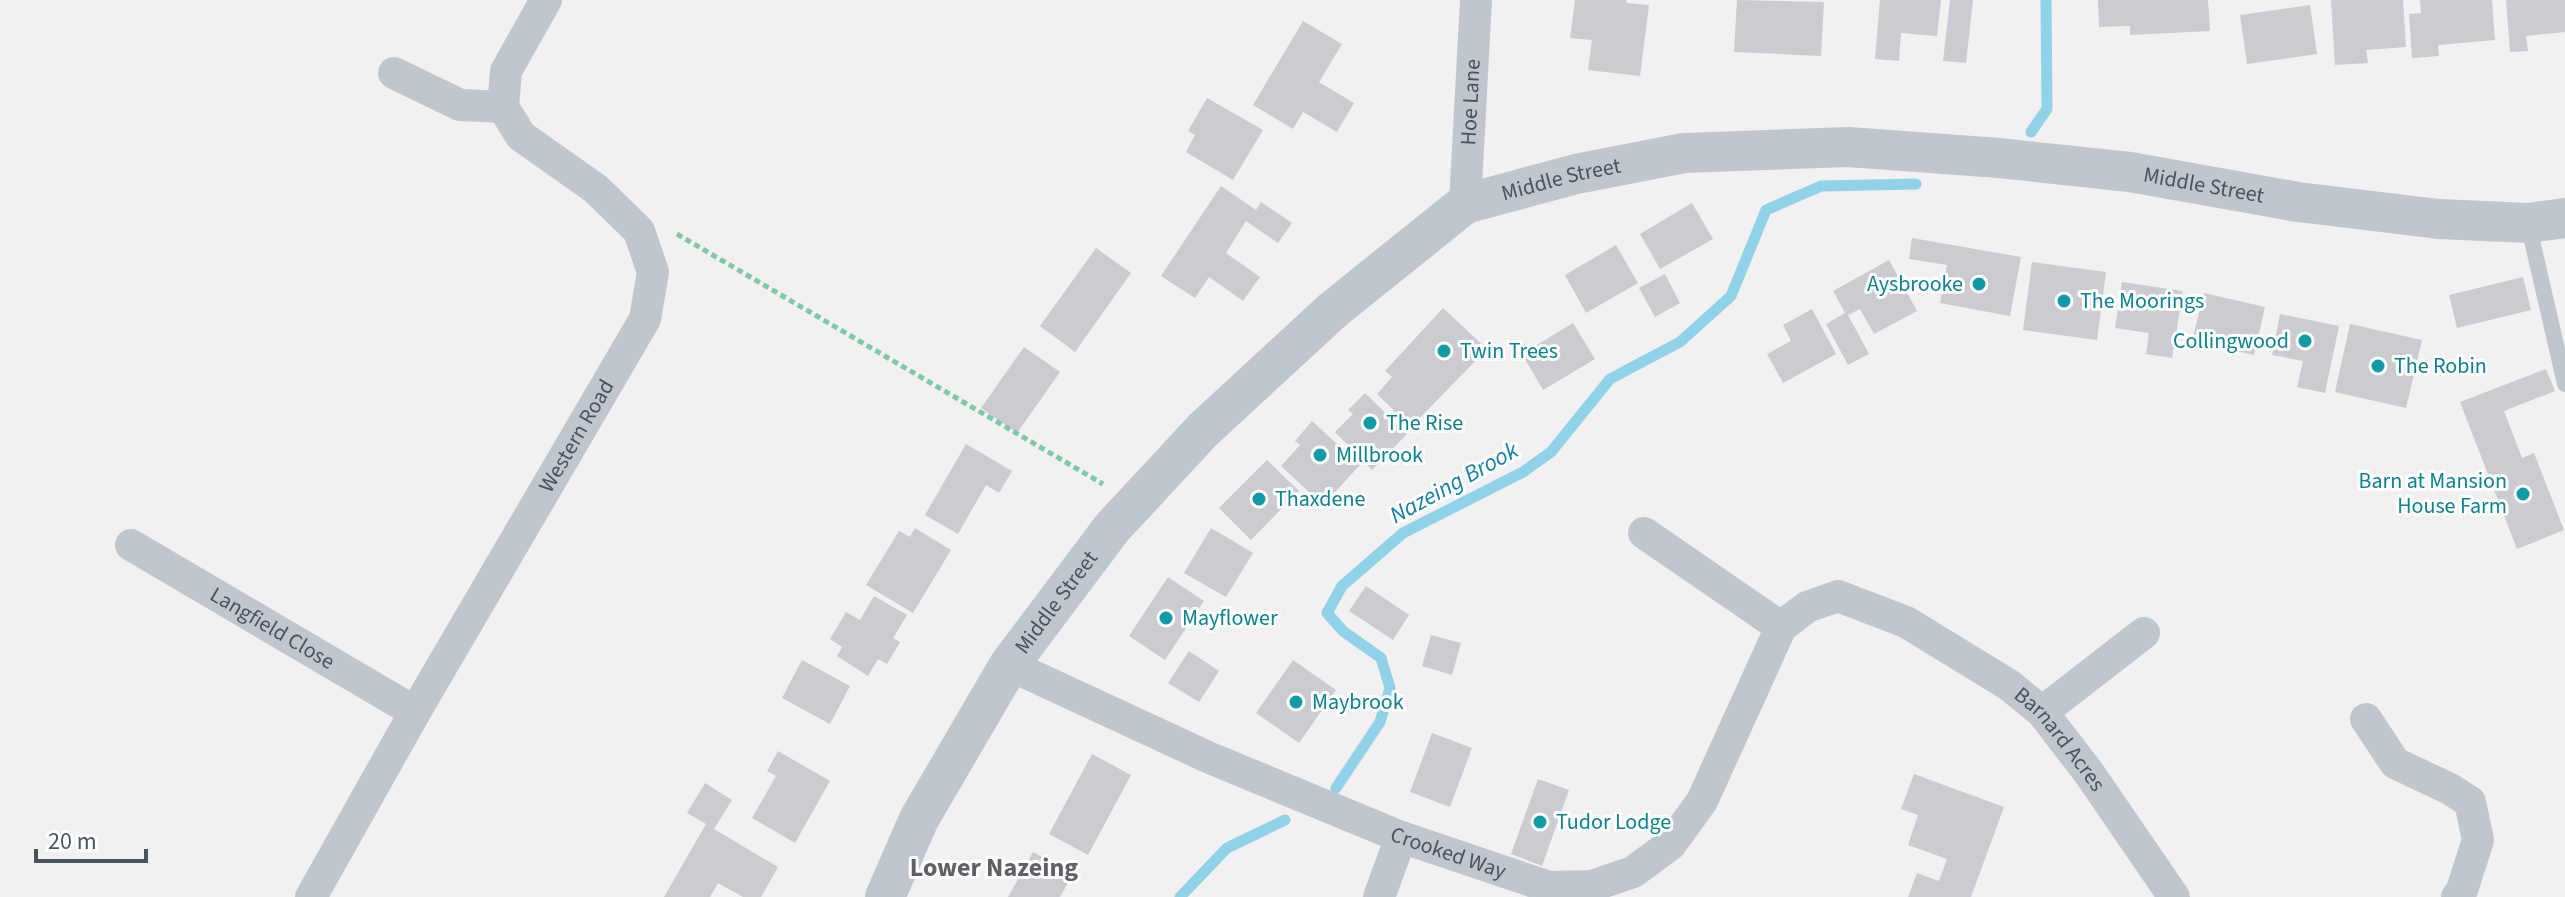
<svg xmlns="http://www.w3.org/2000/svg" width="2565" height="897" viewBox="0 0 2565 897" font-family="'Source Sans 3',sans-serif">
<rect width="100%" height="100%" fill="#f2f0f0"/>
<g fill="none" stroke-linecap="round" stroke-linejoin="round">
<!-- stream -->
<path stroke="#90d2e8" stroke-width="11" d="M2031,132L2047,109L2046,0
M1336,788L1380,722L1390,688L1381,658L1343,631L1327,613L1342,586L1403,533L1523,472L1551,452L1610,379L1680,342L1731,296L1766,210L1821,186L1916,184
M1180,897L1227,848L1285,820"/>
</g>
<!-- building -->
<path fill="#caccd2" d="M1575,0H1626L1627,3L1649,5L1640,76L1588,70L1592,40L1570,38Z
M1737,0L1824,2L1821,56L1734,52Z
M1880,0H1941L1937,36L1901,33L1899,61L1875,59Z
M1950,0H1973L1966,63L1943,61Z
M2098,0H2208L2210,31L2130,35V26L2099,27Z
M2331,0H2403L2406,47L2366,50L2368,63L2335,65Z
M2420,0H2492L2495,40L2438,45L2439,56L2412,58L2409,14L2421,13Z
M2506,0H2565V32L2526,36L2528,51L2510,52Z
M2310,5L2317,54L2247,64L2240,15Z
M1303,21L1342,44L1319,82L1354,103L1337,132L1303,112L1293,129L1253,105Z
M1207,98L1263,130L1233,180L1186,152L1195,135L1188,131Z
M1221,186L1256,210L1261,202L1292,223L1278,243L1246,221L1226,253L1260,277L1243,301L1209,277L1195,298L1161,276Z
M1692,203L1713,239L1660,269L1640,234Z
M1912,238L2021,257L2010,316L1940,303L1947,265L1909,259Z
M1616,245L1638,283L1586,313L1565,275Z
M1096,248L1131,273L1075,352L1040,326Z
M1889,260L1917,311L1874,334L1860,309L1848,315L1869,354L1848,365L1826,324L1845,313L1833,291Z
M2032,262L2106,272L2097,340L2023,330Z
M1665,274L1680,303L1655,317L1639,288Z
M2523,277L2531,310L2457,328L2449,295Z
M2122,282L2183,291L2172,358L2146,354L2149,333L2115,328Z
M2204,293L2265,307L2254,355L2192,341Z
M1443,308L1487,349L1411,427L1377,394L1392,377L1385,371Z
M1812,309L1836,354L1783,383L1767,354L1791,341L1783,325Z
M2280,314L2339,326L2325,393L2297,387L2303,361L2272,355Z
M1573,323L1595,359L1543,390L1522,354Z
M2350,324L2422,340L2406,408L2335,392Z
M1024,347L1060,372L1017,433L981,408Z
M2546,369L2555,391L2504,411L2522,458L2534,453L2564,530L2517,549L2460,402Z
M1365,393L1407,434L1372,470L1335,432L1353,414L1348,410Z
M1312,421L1360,465L1323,505L1281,466L1300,445L1295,441Z
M966,444L1012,471L999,493L986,485L958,534L925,515Z
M1267,460L1299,491L1251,540L1219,508Z
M915,528L951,550L913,613L866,585L899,531L910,537Z
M1211,528L1253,553L1226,597L1184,573Z
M1168,577L1204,601L1165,660L1129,636Z
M1366,586L1409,615L1393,640L1349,611Z
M874,596L907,615L893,638L900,642L887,664L878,659L868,676L837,656L842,647L830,639L846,612L860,620Z
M1431,635L1461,643L1452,675L1422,666Z
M1189,651L1219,671L1199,702L1168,683Z
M802,660L850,686L830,724L782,698Z
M1293,660L1336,690L1299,743L1256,713Z
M1432,733L1472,748L1450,807L1410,792Z
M778,751L830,781L795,843L752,818L776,776L767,771Z
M1092,754L1131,775L1088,855L1049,834Z
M1914,774L2004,807L1971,897H1908L1917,873L1939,881L1947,859L1908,845L1918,815L1901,809Z
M1538,779L1569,790L1542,866L1511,854Z
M705,783L732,800L714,829L778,867L761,897H743L718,883L710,897H664L706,824L687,813Z
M1033,852L1073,874L1060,897H1008Z"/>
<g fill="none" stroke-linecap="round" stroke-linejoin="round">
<!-- path -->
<path stroke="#7acaa6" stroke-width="5" stroke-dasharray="6 4" stroke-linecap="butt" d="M677,234L1103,484"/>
<!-- service -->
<path stroke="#bfc7ce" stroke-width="16" d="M2528,223L2565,384"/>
<!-- minor -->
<g stroke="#bfc7ce" stroke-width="32">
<path d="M394,73L460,105L503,107"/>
<path id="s1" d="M1465,204L1476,0"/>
<path d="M1644,533L1781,627"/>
<path id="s2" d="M131,545L415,712"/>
<path id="s3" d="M1009,665L1210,758L1401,837L1549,887L1592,886L1633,872L1671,844L1702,801L1781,627L1807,607L1838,596L1906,622L2009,685L2042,712L2089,773L2174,897"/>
<path d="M2042,712L2144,633"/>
<path d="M2366,719L2395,763L2450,789L2470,802L2478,840L2461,893L2457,897"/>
<path id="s4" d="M311,897L415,712L645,319L653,272L639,231L596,189L521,136L503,107L506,71L546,0"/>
<path d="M1379,897L1401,837"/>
</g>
<!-- tertiary -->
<path stroke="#bfc7ce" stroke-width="40" id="s5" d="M885,897L919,819L1009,665L1112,528L1203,430L1333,310L1465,204L1576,174L1684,153L1848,147L1999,158L2130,172L2298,202L2439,219L2528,223L2565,218"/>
</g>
<!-- markers -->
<g fill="#0f9aa8" stroke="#fff" stroke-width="3">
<circle cx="1979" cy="284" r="8"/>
<circle cx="2064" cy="301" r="8"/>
<circle cx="2305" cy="341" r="8"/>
<circle cx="1444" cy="351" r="8"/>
<circle cx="2378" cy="366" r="8"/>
<circle cx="1370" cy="423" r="8"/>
<circle cx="1320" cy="455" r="8"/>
<circle cx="2523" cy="494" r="8"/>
<circle cx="1259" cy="499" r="8"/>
<circle cx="1166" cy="618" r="8"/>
<circle cx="1296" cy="702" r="8"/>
<circle cx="1540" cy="822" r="8"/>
</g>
<g text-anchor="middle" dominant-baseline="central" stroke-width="6" stroke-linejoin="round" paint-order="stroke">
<!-- street labels -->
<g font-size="22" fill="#49525d" stroke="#fff">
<text stroke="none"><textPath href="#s1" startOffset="102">Hoe Lane</textPath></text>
<text stroke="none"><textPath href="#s5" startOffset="1014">Middle Street</textPath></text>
<text stroke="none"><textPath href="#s5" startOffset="1662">Middle Street</textPath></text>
<text stroke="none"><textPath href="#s4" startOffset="532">Western Road</textPath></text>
<text stroke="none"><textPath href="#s5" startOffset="342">Middle Street</textPath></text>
<text stroke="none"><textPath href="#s2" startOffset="164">Langfield Close</textPath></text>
<text stroke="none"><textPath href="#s3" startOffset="1296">Barnard Acres</textPath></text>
<text stroke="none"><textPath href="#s3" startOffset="478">Crooked Way</textPath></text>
</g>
<!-- culture labels -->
<g font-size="22" fill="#0d838f" stroke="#fff" text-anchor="start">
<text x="1963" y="284" text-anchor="end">Aysbrooke</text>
<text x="2080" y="301">The Moorings</text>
<text x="2289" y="341" text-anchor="end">Collingwood</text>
<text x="1460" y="351">Twin Trees</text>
<text x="2394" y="366">The Robin</text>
<text x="1386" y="423">The Rise</text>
<text x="1336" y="455">Millbrook</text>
<text x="2507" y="481" text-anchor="end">Barn at Mansion<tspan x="2507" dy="25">House Farm</tspan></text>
<text x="1275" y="499">Thaxdene</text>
<text x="1182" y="618">Mayflower</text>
<text x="1312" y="702">Maybrook</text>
<text x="1556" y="822">Tudor Lodge</text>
</g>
<!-- water labels -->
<g font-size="24" font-style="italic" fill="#1380a5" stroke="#fff">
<text transform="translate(1454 483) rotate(-29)">Nazeing Brook</text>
</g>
<!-- quarter labels -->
<g font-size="26" font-weight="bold" fill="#5d6065" stroke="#fff">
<text x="994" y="867">Lower Nazeing</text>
</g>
</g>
<!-- scale -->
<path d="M36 849v12h110v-12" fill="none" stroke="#49525d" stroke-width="4"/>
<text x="48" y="849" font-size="24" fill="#49525d" stroke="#ffffff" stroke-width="6" paint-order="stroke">20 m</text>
</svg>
